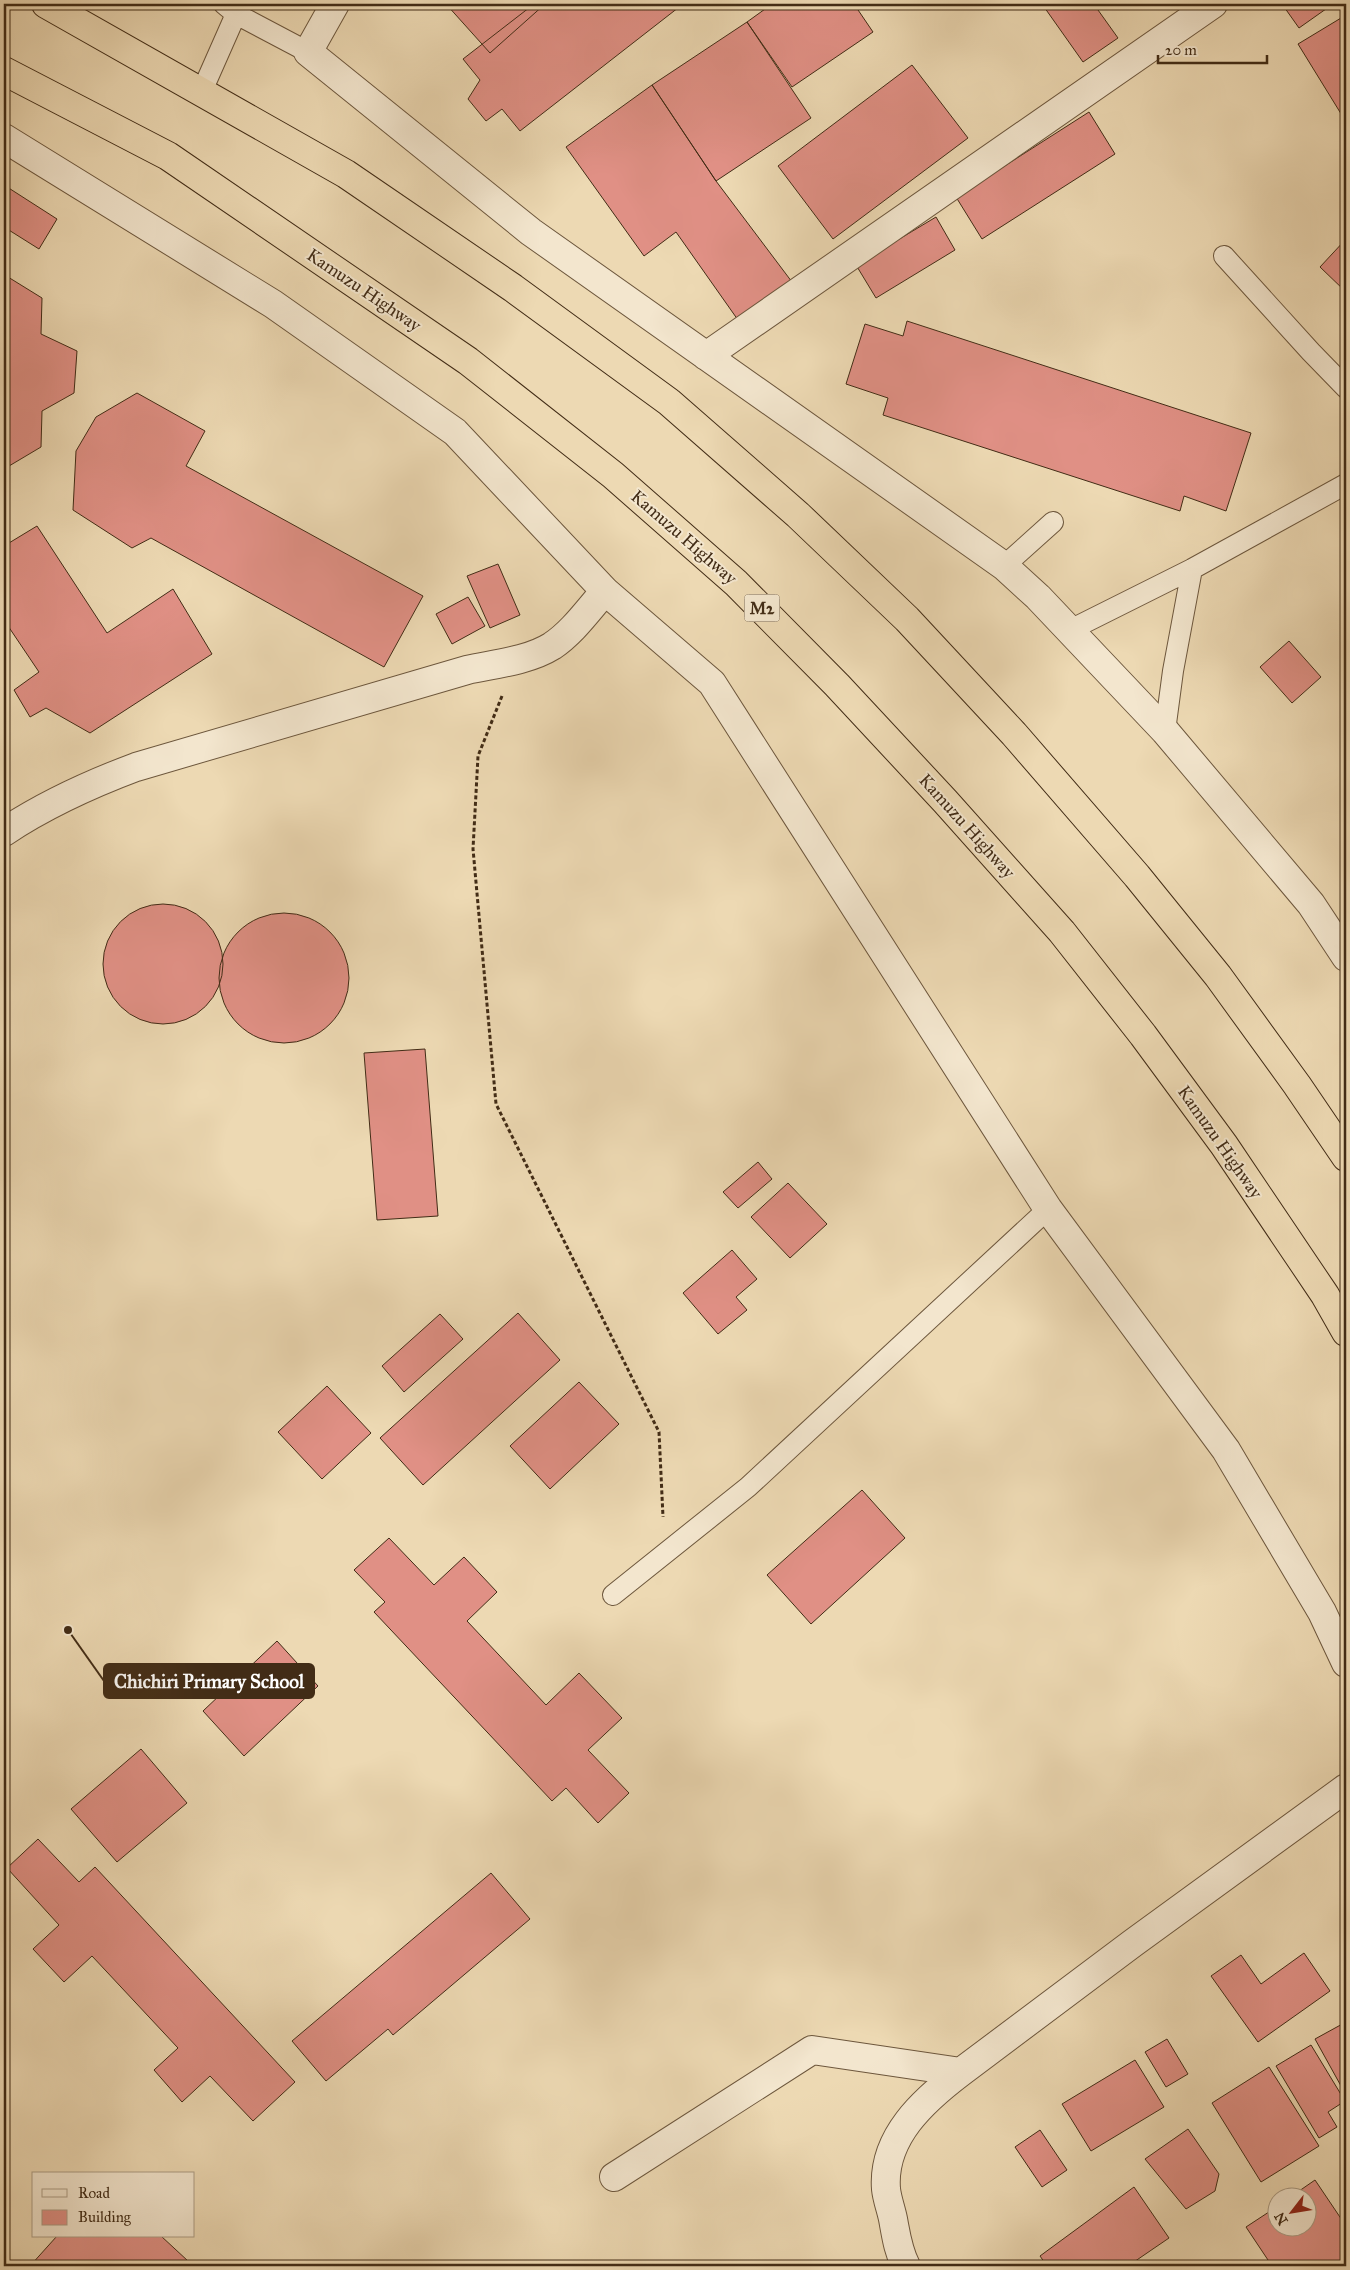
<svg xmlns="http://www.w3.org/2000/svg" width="1350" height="2270" viewBox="0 0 1350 2270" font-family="'IM FELL Great Primer',serif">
<rect width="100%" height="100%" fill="#edd9b3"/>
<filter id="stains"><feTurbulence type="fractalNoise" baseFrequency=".004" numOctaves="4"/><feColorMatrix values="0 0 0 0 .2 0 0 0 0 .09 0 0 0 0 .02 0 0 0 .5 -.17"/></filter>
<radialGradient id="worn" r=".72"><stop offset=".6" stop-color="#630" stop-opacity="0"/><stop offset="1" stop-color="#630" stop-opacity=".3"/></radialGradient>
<!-- building -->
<path fill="#e09085" stroke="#422c16" d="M446,4H545L490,53Z
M534,4H683L520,131L502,109L486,121L468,99L480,80L463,59Z
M772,4H854L873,32L792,87L747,22Z
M1042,4H1107L1098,10L1118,38L1083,62Z
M1282,4H1333L1299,28Z
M1346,15V115L1343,117L1298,44Z
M747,22L811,118L716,181L652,85Z
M912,65L968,138L833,239L778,166Z
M652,85L716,181L792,282L738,320L676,232L644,256L566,147Z
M1089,112L1115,154L982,239L956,197Z
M4,185L57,219L39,249L4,227Z
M936,217L955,250L876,298L856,265Z
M1346,239V292L1320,267Z
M8,277L42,298L41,334L77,351L74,393L42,411L41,447L4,469V279Z
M907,321L1251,433L1226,511L1184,496L1180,511L883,415L888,398L846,384L865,324L903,336Z
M137,393L205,431L186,466L423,596L384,667L151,538L132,548L73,510L76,451L96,417Z
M37,526L107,633L173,589L212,654L90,733L46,708L30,717L14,690L39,672L4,620V546Z
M498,564L520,615L490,628L467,576Z
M468,597L485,626L452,644L436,614Z
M1289,641L1321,677L1292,703L1260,667Z
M103 964a60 60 0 1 1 120 0a60 60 0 1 1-120 0Z
M219 978a65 65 0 1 1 130 0a65 65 0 1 1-130 0Z
M425,1049L438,1216L377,1220L364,1053Z
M758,1162L772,1179L738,1208L723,1192Z
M788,1183L827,1224L790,1258L751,1217Z
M732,1250L757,1279L736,1297L747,1310L718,1334L683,1293Z
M518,1313L560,1360L423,1485L380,1438Z
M440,1314L463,1339L404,1392L382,1366Z
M579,1382L619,1424L550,1489L510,1446Z
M327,1386L371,1433L322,1479L278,1432Z
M862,1490L905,1538L811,1624L767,1575Z
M389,1538L434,1585L464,1557L497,1592L467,1621L546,1705L579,1673L622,1718L588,1750L629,1793L598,1823L566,1788L552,1801L374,1612L385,1602L354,1570Z
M277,1641L318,1686L244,1756L203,1711Z
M141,1749L187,1803L117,1862L71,1809Z
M38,1839L79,1882L95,1867L295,2082L253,2121L210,2076L182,2102L154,2070L178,2048L92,1956L64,1982L33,1949L59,1925L7,1868Z
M491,1873L530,1919L393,2035L388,2029L326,2081L292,2041Z
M1304,1953L1330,1991L1258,2042L1211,1976L1241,1955L1261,1984Z
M1346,2022V2095L1315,2039Z
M1167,2039L1188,2074L1166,2087L1145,2052Z
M1311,2045L1345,2101L1328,2112L1337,2127L1319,2138L1276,2066Z
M1135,2060L1164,2107L1091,2151L1062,2104Z
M1269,2067L1319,2146L1261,2182L1212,2103Z
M1188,2129L1219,2174L1215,2191L1186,2209L1145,2159Z
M1040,2130L1067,2170L1042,2187L1015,2147Z
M1315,2180L1346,2226V2266H1272L1246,2227L1278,2206V2228H1308V2198H1289Z
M1134,2187L1169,2238L1128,2266H1047L1040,2256Z
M57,2236H161L188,2261L184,2266H30Z"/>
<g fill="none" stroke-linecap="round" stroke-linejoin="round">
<!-- service casing -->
<g stroke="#6d573d" stroke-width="22">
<path id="service" d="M224,4L236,14L308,52
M202,91L236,14
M1224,256L1311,352L1346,388
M1004,566L1053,522
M1068,631L1192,569L1346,484
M1165,731L1173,671L1192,569
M613,1595L748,1487L1048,1209"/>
</g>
<!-- minor casing -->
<g stroke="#6d573d" stroke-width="30">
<path id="minor" d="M335,4L308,52L531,232L1004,566L1038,597L1165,731L1311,904L1346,957
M4,138L273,304L455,432L605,591L712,683L1048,1209L1226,1450L1322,1612L1346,1663
M706,356L1213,4
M4,832C46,804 88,785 136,767L467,670C494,664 528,661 552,646C573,632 588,610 605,591
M614,2177L812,2050L961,2072
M906,2266C898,2251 896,2235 893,2219C891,2209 887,2199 886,2189C882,2137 924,2100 961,2072L1133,1943L1346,1788"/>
</g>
<!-- trunk casing -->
<g stroke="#422c16" stroke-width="30">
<path id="trunk" d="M46,4L346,174L513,288L669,402L798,515L907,619L1014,734L1137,876L1218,976L1297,1085L1346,1157
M4,71L168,156L468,361L613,475L736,583L837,685L945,801L1062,932L1143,1035L1224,1145L1325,1295L1346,1332"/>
</g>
<!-- path -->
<path stroke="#422c16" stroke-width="3" stroke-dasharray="4 2.5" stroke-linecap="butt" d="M502,696L478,756L473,849L496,1104L659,1432L663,1517"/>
<!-- service -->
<use href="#service" stroke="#f3e6ce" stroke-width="20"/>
<!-- minor -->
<use href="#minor" stroke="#f3e6ce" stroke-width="28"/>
<!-- trunk -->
<use href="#trunk" stroke="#edd9b3" stroke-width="28"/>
</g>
<g text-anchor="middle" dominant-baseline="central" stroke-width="4" stroke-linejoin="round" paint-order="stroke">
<!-- shield labels -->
<rect fill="#f3e6ce" stroke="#77644d" stroke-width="1" x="744.5" y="594.5" width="35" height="27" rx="4"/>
<g font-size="16" font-weight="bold" fill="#422c16">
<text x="762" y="608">M2</text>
</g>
<!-- street labels -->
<g font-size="18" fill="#422c16" stroke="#f3e6ce">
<text transform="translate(364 290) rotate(34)">Kamuzu Highway</text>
<text transform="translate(684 537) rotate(41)">Kamuzu Highway</text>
<text transform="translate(967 826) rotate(48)">Kamuzu Highway</text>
<text transform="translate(1220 1142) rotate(55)">Kamuzu Highway</text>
</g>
</g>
<!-- callouts -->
<path fill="none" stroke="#422c16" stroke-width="2" d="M68 1630L104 1681"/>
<circle fill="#422c16" stroke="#f3e6ce" stroke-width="2" cx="68" cy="1630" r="5"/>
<rect fill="#422c16" stroke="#422c16" stroke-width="2" x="104" y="1664" width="210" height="34" rx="5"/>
<g font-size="19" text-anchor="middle" font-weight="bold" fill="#fff">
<text x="209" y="1688">Chichiri Primary School</text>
</g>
<!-- margin -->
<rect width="1350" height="2270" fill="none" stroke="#edd9b3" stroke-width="20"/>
<rect x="5" y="5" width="1340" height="2260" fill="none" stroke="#422c16" stroke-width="2.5"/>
<rect x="10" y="10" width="1330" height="2250" fill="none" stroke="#422c16"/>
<!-- legend -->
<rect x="32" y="2172" width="162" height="65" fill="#f3e6ce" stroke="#ac9c84"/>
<rect x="42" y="2189" width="25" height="8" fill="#f3e6ce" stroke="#ac9c84"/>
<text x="78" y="2198" font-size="15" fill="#422c16">Road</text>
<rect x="42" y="2210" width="25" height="15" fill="#e09085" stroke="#ac9c84"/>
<text x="78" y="2222" font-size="15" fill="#422c16">Building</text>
<!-- north arrow -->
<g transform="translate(1292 2212) rotate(239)"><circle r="24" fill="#f3e6ce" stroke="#ac9c84"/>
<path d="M0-4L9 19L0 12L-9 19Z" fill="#8f2418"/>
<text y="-8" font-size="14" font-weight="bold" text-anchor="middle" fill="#422c16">N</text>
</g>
<!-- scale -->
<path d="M1158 55v8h109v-8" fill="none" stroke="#422c16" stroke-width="2.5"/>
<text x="1165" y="55" font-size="15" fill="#422c16" stroke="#f3e6ce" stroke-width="4" paint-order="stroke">20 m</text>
<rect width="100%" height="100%" filter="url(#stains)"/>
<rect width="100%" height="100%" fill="url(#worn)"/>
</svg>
